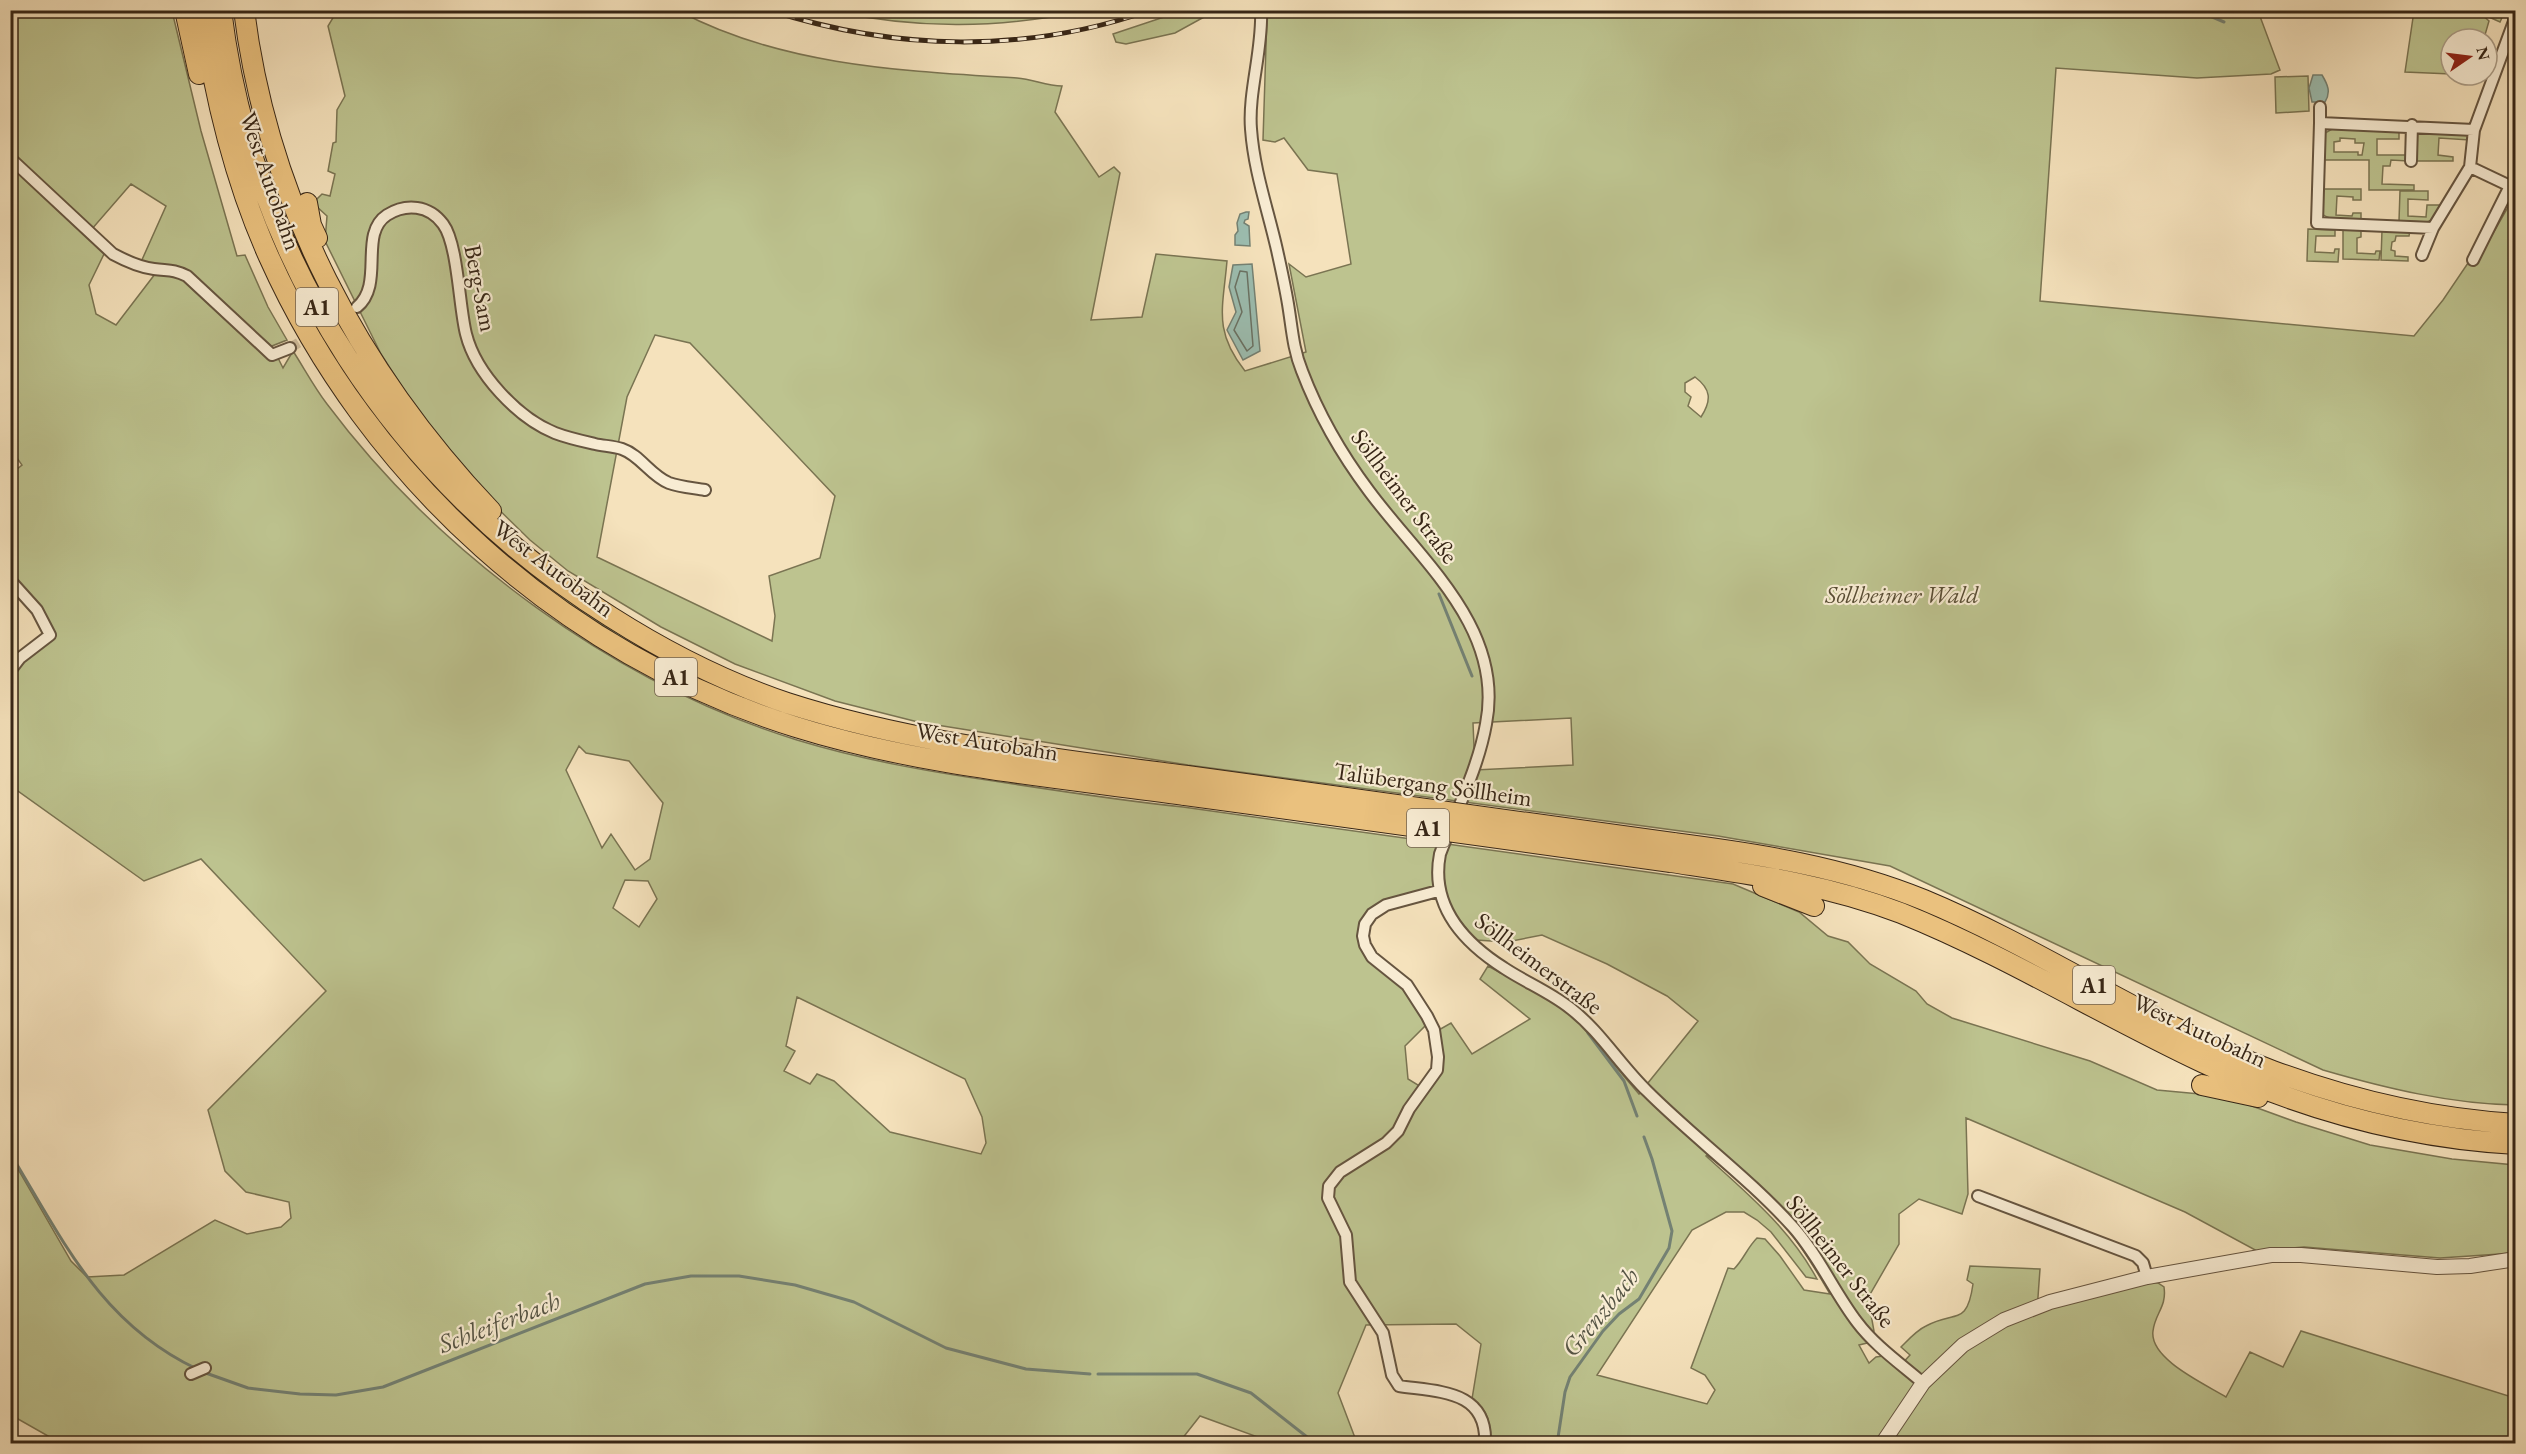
<svg xmlns="http://www.w3.org/2000/svg" width="2526" height="1454" viewBox="0 0 2526 1454" font-family="'EB Garamond',serif">
<rect width="100%" height="100%" fill="#f5e2bc"/>
<filter id="stains"><feTurbulence type="fractalNoise" baseFrequency=".00333" numOctaves="4"/><feColorMatrix values="0 0 0 0 .2 0 0 0 0 .09 0 0 0 0 .02 0 0 0 .5 -.17"/></filter>
<radialGradient id="worn" r=".72"><stop offset=".6" stop-color="#630" stop-opacity="0"/><stop offset="1" stop-color="#630" stop-opacity=".3"/></radialGradient>
<!-- green -->
<path fill="#bdc38f" stroke="#7a7452" stroke-width="1.5" fill-rule="evenodd" d="M10,11H172L201,131L237,256L245,255L268,307L287,340L272,346L283,368L293,351C304,368 314,387 327,404C440,555 616,684 797,740C866,761 936,773 1007,783C1066,792 1124,801 1183,807L1733,884L1799,912L1828,936L1848,942L1870,964L1916,991L1927,1004L1952,1018L2090,1061L2157,1090L2200,1094L2241,1102L2296,1122L2370,1145L2452,1159L2515,1165V1253L2440,1258L2304,1247L2257,1251L2185,1212L1966,1118L1968,1194L1962,1214L1919,1199L1899,1214V1244L1868,1298L1874,1331L1867,1343L1859,1345L1869,1363L1876,1357L1883,1356L1898,1368L1910,1355L1901,1347C1908,1340 1917,1330 1926,1326C1955,1310 1967,1327 1973,1284L1967,1280L1970,1266L2040,1269L2037,1311L2150,1282L2158,1283L2164,1287C2167,1307 2155,1313 2153,1331C2149,1359 2205,1384 2226,1397L2250,1352L2283,1367L2301,1331L2515,1398V1443H1487C1492,1424 1489,1411 1472,1399L1481,1344L1456,1324L1366,1325L1338,1393L1357,1443H1274L1200,1416L1178,1444H62L11,1415V1157L71,1261L87,1277L124,1275L215,1220L247,1234L281,1227L291,1218L289,1202L246,1192L225,1171L208,1110L326,991L201,859L144,881L11,786V676L28,655L54,634L11,576V474L22,465L10,448ZM131,184L166,206L141,262L155,274L116,325L96,314L89,285L105,252L91,230ZM579,746L586,753L629,761L663,803L650,859L635,870L611,834L602,848L566,770ZM625,880L648,881L657,899L639,927L613,908ZM1443,888C1449,909 1462,924 1476,940L1507,942L1542,935L1607,964L1667,996L1698,1021L1639,1094L1575,1018L1558,1004L1488,966L1480,979L1530,1019L1472,1054L1451,1023L1437,1031L1434,1082L1421,1087L1408,1079L1405,1046L1426,1025L1404,986L1359,937L1386,901ZM797,997L965,1079L982,1117L986,1143L981,1154L890,1132L834,1081L817,1074L810,1084L784,1071L795,1051L786,1046ZM1707,1155C1735,1178 1766,1202 1789,1231C1805,1251 1817,1272 1830,1294L1804,1290L1780,1256L1765,1239L1757,1238C1747,1248 1744,1259 1734,1269L1728,1268L1691,1368L1705,1375L1715,1390L1707,1404L1597,1375L1692,1230L1726,1212H1744L1757,1220L1771,1232L1806,1277L1817,1279C1790,1229 1747,1193 1706,1156Z
M213,11L286,264L330,349L370,406L412,459L474,523L536,576L664,658L993,758L991,761L851,735L730,696L660,662L530,579L471,527L408,463L329,355L281,270L252,194L228,111L213,36Z
M337,11H679C782,66 904,71 1017,78C1033,79 1046,86 1062,86L1055,112L1099,177L1114,167L1120,173L1091,320L1142,317L1156,254L1227,261C1223,308 1213,331 1245,371L1306,352L1289,264L1306,277L1351,264L1337,174L1308,170L1284,138L1275,142L1263,140L1267,14L1272,11H2258L2280,70L2271,74L2197,78L2056,68L2040,301L2414,336L2443,300L2468,263H2476L2515,195V1105C2451,1104 2385,1088 2323,1070L1890,866L1718,836L1188,765L918,722L835,701L735,664L661,627L568,571L530,540L484,495L417,410L381,354L325,241L327,216L315,205L317,199L322,194L330,196L335,174L328,171L333,143L336,142L337,110L345,96L328,26ZM655,335L690,343L835,496L820,558L769,576L775,616L772,641L597,557L627,397ZM1695,377C1711,389 1712,400 1701,417L1688,406L1691,397L1685,392V383ZM1571,718L1573,765L1475,770L1473,723Z
M833,11H1086C998,28 920,30 833,11Z
M1182,11H1215L1175,33L1126,44L1116,42L1113,34Z
M2414,11H2505L2500,22L2480,13L2489,21L2485,35L2464,31L2461,39H2451V74L2405,72Z
M2308,76L2309,111L2276,113L2275,77Z
M2334,128L2399,130V139H2377V155H2408V161L2391,160L2390,166H2383L2382,184L2414,185V190H2369V160H2322L2325,133ZM2340,138L2355,139V143H2364L2362,155H2358V152H2334V142L2340,141Z
M2418,132L2465,133L2469,140L2439,138L2438,155L2453,157V161H2415V136Z
M2321,189H2361V200H2353V197L2337,196L2336,215L2352,216L2353,213H2361V220C2348,220 2333,222 2322,214Z
M2400,191H2428V200L2408,199V216L2426,217L2427,205H2440L2435,219L2427,222L2399,221Z
M2308,229L2335,230V236H2316L2315,252L2334,253L2335,249H2339L2338,262L2307,261Z
M2343,230H2361V237L2357,238V253L2375,254L2376,251H2380L2379,260L2343,259Z
M2382,230H2410L2409,236H2396L2395,241L2392,242L2391,250L2395,251V256L2408,257V261L2381,260Z"/>
<!-- water -->
<path fill="#9cbeb1" stroke="#748173" stroke-width="1.5" d="M2313,75H2322C2328,85 2331,92 2325,102H2312L2309,88Z
M1246,212H1249L1248,219L1245,220L1244,223L1249,226L1250,246L1235,245V235L1238,231L1237,223L1240,214Z
M1252,264L1260,351L1243,360L1227,330L1236,312L1229,287L1233,265Z"/>
<g fill="none" stroke-linecap="round" stroke-linejoin="round">
<!-- shore -->
<path stroke="#6a7264" stroke-width="1.5" d="M1240,271L1247,272L1253,346L1247,351L1234,330L1242,312L1235,287Z"/>
<!-- stream -->
<path stroke="#748173" stroke-width="3" d="M2196,10L2224,22
M1439,594L1472,676
M1588,1033L1624,1081L1637,1116
M10,1153C63,1240 100,1323 197,1369
M203,1372L248,1388L300,1394L336,1395L383,1387L645,1284L691,1276H739L795,1285L854,1302L946,1348L1026,1369L1090,1374
M1098,1374H1197L1251,1393L1316,1444
M1557,1444L1565,1392L1570,1377L1603,1331L1619,1314L1639,1299L1669,1248L1672,1231L1652,1159L1644,1137"/>
<!-- minor-tunnel -->
<path stroke="#cfbc9b" stroke-width="10" stroke-dasharray="10 5" stroke-linecap="butt" d="M290,348L331,323"/>
<!-- minor casing -->
<g stroke="#665540" stroke-width="14">
<path id="minor" d="M1261,10C1263,49 1248,92 1251,129C1254,171 1268,210 1277,250C1281,268 1285,286 1288,304C1292,328 1293,349 1302,371C1318,413 1342,455 1369,491C1420,560 1505,628 1486,724C1478,769 1456,811 1440,854C1430,905 1463,942 1504,968C1525,982 1550,992 1570,1008C1600,1031 1620,1065 1647,1091C1694,1138 1749,1178 1793,1227C1819,1256 1834,1292 1857,1322C1875,1346 1901,1364 1923,1383
M2320,107V123
M2474,130L2320,123L2317,223L2433,228L2470,167L2474,130L2516,16
M10,158L113,254C126,261 139,267 154,269C168,271 173,269 187,276L272,355L290,348
M2411,161L2412,125
M2470,167L2510,186L2473,260
M2422,255L2433,228
M357,307C385,284 358,234 387,215C406,203 429,205 443,224C458,244 459,307 466,334C476,374 518,418 555,433C568,438 582,441 595,444C603,446 613,446 622,449C640,455 651,476 669,483C680,487 694,488 705,490
M10,580L37,610L50,635L20,658L10,671
M1438,891L1386,905L1372,914L1365,924L1363,936L1365,945L1372,957L1407,985L1427,1016L1434,1030L1438,1057L1437,1070L1409,1109L1398,1131L1386,1143L1340,1172L1329,1186L1328,1198L1346,1235L1350,1282L1383,1333L1392,1375L1399,1386C1439,1392 1488,1390 1485,1444
M1978,1196L2136,1256L2143,1263L2147,1277
M191,1374L205,1368"/>
</g>
<!-- tertiary casing -->
<g stroke="#665540" stroke-width="16">
<path id="tertiary" d="M1882,1444L1923,1383L1963,1345L2004,1320L2050,1302L2147,1277L2271,1255H2301L2437,1267L2470,1266L2516,1259"/>
</g>
<!-- motorway casing -->
<g stroke="#372616" stroke-width="22">
<path id="motorway" d="M185,10L199,74
M202,10C214,95 234,179 269,257C368,478 564,655 796,727C921,766 1055,777 1185,795
M221,10C252,262 397,483 611,617C666,652 725,682 787,703C917,745 1053,758 1187,776
M244,10C268,202 359,372 491,511
M307,203L311,225L317,238
M1673,843C1759,854 1843,867 1924,900C2044,950 2152,1026 2273,1071C2351,1100 2433,1119 2516,1124
M1671,862C1749,874 1826,884 1901,913C2005,955 2100,1014 2202,1062C2301,1109 2406,1138 2516,1144
M1763,886L1814,906
M2202,1085L2258,1097"/>
</g>
<!-- minor -->
<use href="#minor" stroke="#f8ecd3" stroke-width="10"/>
<!-- tertiary -->
<use href="#tertiary" stroke="#f8ecd3" stroke-width="14"/>
<!-- motorway -->
<use href="#motorway" stroke="#eac17e" stroke-width="20"/>
<!-- rail casing -->
<g stroke="#372616" stroke-width="5">
<path id="rail" d="M769,10C895,51 1026,54 1151,10"/>
</g>
<!-- rail -->
<use href="#rail" stroke="#f8ecd3" stroke-width="3" stroke-dasharray="9" stroke-linecap="butt"/>
<!-- motorway-bridge casing -->
<g stroke="#372616" stroke-width="22" stroke-linecap="butt">
<path id="motorway-bridge" d="M1187,776L1673,843
M1185,795L1671,862"/>
</g>
<!-- motorway-bridge -->
<use href="#motorway-bridge" stroke="#eac17e" stroke-width="20"/>
</g>
<g text-anchor="middle" dominant-baseline="central" stroke-width="4.5" stroke-linejoin="round" paint-order="stroke">
<!-- shield labels -->
<g fill="#f8ecd3" stroke="#71614f" stroke-width="1.5">
<rect x="296" y="288" width="42" height="38" rx="4.5"/>
<rect x="655" y="658" width="42" height="38" rx="4.5"/>
<rect x="1407" y="809" width="42" height="38" rx="4.5"/>
<rect x="2073" y="966" width="42" height="38" rx="4.5"/>
</g>
<g font-size="22" font-weight="bold" fill="#372616">
<text x="317" y="307">A1</text>
<text x="676" y="677">A1</text>
<text x="1428" y="828">A1</text>
<text x="2094" y="985">A1</text>
</g>
<!-- street labels -->
<g font-size="24" fill="#372616" stroke="#f8ecd3">
<text transform="translate(271 181) rotate(71)">West Autobahn</text>
<text transform="translate(481 288) rotate(79)">Berg-Sam</text>
<text transform="translate(1405 496) rotate(53)">Söllheimer Straße</text>
<text transform="translate(554 568) rotate(37)">West Autobahn</text>
<text transform="translate(987 741) rotate(9)">West Autobahn</text>
<text transform="translate(1433 784) rotate(8)">Talübergang Söllheim</text>
<text transform="translate(1539 963) rotate(37)">Söllheimerstraße</text>
<text transform="translate(2200 1030) rotate(25)">West Autobahn</text>
<text transform="translate(1841 1261) rotate(52)">Söllheimer Straße</text>
</g>
<!-- park labels -->
<g font-size="24" font-style="italic" fill="#584d34" stroke="#f8ecd3">
<text x="1902" y="594">Söllheimer Wald</text>
</g>
<!-- water labels -->
<g font-size="26" font-style="italic" fill="#555444" stroke="#f8ecd3">
<text transform="translate(1600 1312) rotate(-51)">Grenzbach</text>
<text transform="translate(499 1322) rotate(-21)">Schleiferbach</text>
</g>
</g>
<!-- margin -->
<rect width="2526" height="1454" fill="none" stroke="#f5e2bc" stroke-width="36"/>
<rect x="12" y="12" width="2502" height="1430" fill="none" stroke="#372616" stroke-width="3"/>
<rect x="18" y="18" width="2490" height="1418" fill="none" stroke="#372616" stroke-width="1.5"/>
<!-- north arrow -->
<g transform="translate(2469 57) rotate(76)"><circle r="28" fill="#f8ecd3" stroke="#ab9d87" stroke-width="1.5"/>
<path d="M0-4.5L10 22L0 15L-10 22Z" fill="#8f2418"/>
<text y="-9" font-size="16" font-weight="bold" text-anchor="middle" fill="#372616">N</text>
</g>
<rect width="100%" height="100%" filter="url(#stains)"/>
<rect width="100%" height="100%" fill="url(#worn)"/>
</svg>
